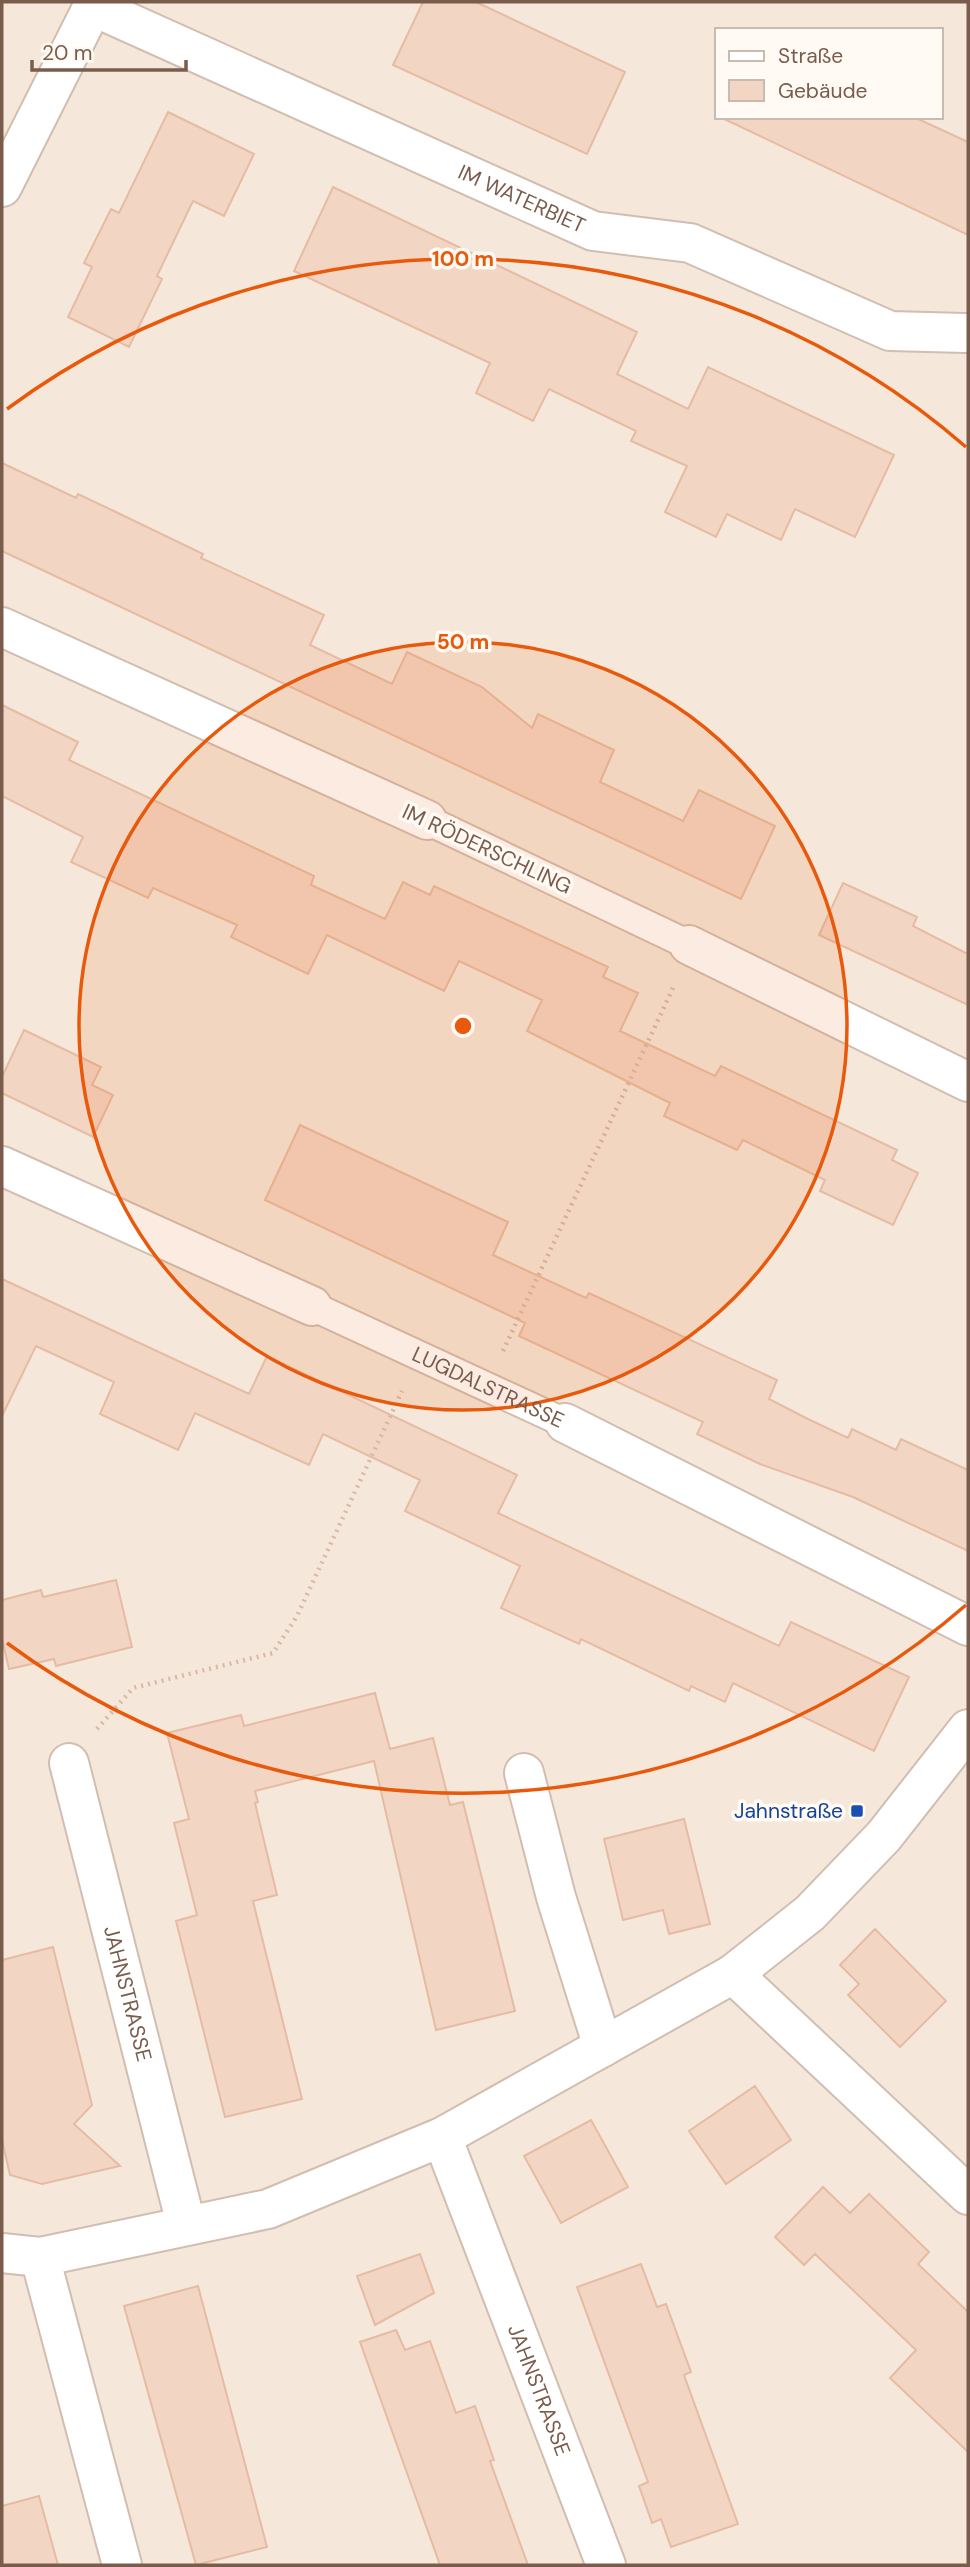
<svg xmlns="http://www.w3.org/2000/svg" width="970" height="2567" viewBox="0 0 970 2567" font-family="'DM Sans',sans-serif">
<rect width="100%" height="100%" fill="#fdf6ec"/>
<!-- residential -->
<path fill="#f5e8da" fill-rule="evenodd" d="M2,2H968V2565H2ZM716,30H940V117H716Z"/>
<!-- building -->
<path fill="#f3d5c3" stroke="#e6bba3" stroke-width="2" d="M423,2H476L625,72L587,154L393,65Z
M168,112L254,154L224,216L193,201L157,276L162,279L129,347L68,317L92,267L84,263L111,209L119,213Z
M720,117H914L968,142V235Z
M333,187L637,332L617,374L688,409L708,367L894,455L855,537L795,509L781,540L727,514L716,537L665,512L687,466L631,441L636,431L549,389L533,421L476,393L490,363L294,271Z
M2,463L76,498L78,494L118,513L203,554L201,558L324,615L310,645L392,684L407,652L482,687L532,728L538,714L614,750L600,782L683,821L699,790L775,826L741,899L2,551Z
M2,705L78,742L69,760L314,876L311,885L385,919L403,882L430,895L434,886L608,967L603,977L638,993L620,1031L715,1076L721,1066L897,1150L892,1160L918,1173L893,1225L820,1191L825,1180L743,1140L737,1150L664,1116L670,1103L527,1031L542,1000L459,961L444,991L327,935L308,974L231,937L237,925L153,888L148,898L71,862L83,837L2,796Z
M843,883L917,917L913,926L968,954V1005L819,935Z
M24,1030L101,1067L92,1085L113,1095L93,1137L2,1093V1077Z
M300,1125L508,1222L493,1255L586,1298L589,1293L777,1380L769,1399L808,1419L848,1438L852,1429L896,1450L901,1439L968,1470V1551L853,1497L760,1464L697,1434L703,1422L519,1336L525,1323L265,1200Z
M2,1279L249,1394L267,1356L517,1475L498,1513L779,1646L791,1622L909,1677L874,1751L733,1683L725,1702L691,1686L689,1691L581,1639L579,1644L501,1608L520,1566L405,1511L420,1480L323,1434L309,1465L195,1413L178,1450L100,1414L114,1382L36,1346L2,1416Z
M116,1580L132,1647L56,1666L54,1659L9,1669L2,1639V1600L41,1590L43,1597Z
M375,1693L390,1749L433,1738L450,1805L463,1802L515,2011L436,2030L374,1761L255,1791L258,1802L255,1803L277,1895L253,1901L302,2099L225,2117L176,1921L197,1915L174,1823L189,1819L167,1733L241,1715L244,1726Z
M684,1819L710,1924L669,1934L663,1910L623,1920L604,1839Z
M875,1929L946,2001L900,2047L848,1995L859,1984L840,1965Z
M53,1947L92,2105L74,2124L120,2166L42,2184L10,2175L2,2140V1960Z
M755,2086L791,2140L726,2184L689,2131Z
M591,2120L628,2187L561,2223L524,2156Z
M823,2187L850,2213L869,2194L929,2252L918,2264L968,2312V2452L890,2378L916,2350L815,2254L804,2265L775,2237Z
M420,2254L434,2293L375,2325L357,2276Z
M641,2264L657,2307L666,2304L691,2372L684,2375L738,2524L671,2547L661,2519L652,2523L639,2486L648,2482L577,2287Z
M198,2286L267,2547L196,2565L124,2306Z
M396,2330L405,2350L430,2341L456,2413L475,2406L494,2460L490,2461L528,2565H440L360,2342Z
M39,2496L58,2565H2V2506Z"/>
<g fill="none" stroke-linecap="round" stroke-linejoin="round">
<!-- lane casing -->
<g stroke="#d1beb0" stroke-width="32">
<g id="lane">
<path d="M427,820L689,945"/>
<path id="s1" d="M312,1306L565,1423"/>
</g>
</g>
<!-- street casing -->
<g stroke="#d1beb0" stroke-width="42">
<g id="street">
<path id="s2" d="M92,6L593,231L690,243L890,331L965,333"/>
<path d="M2,187L95,2"/>
<path d="M2,627L427,820"/>
<path d="M689,945L968,1082"/>
<path d="M2,1166L312,1306"/>
<path d="M565,1423L968,1626"/>
<path id="s3" d="M69,1763L186,2224"/>
<path d="M524,1773L556,1897L603,2047"/>
<path d="M733,1974L968,2195"/>
<path id="s4" d="M442,2137L606,2565"/>
<path d="M2,2253L40,2257L268,2209L442,2137L733,1974L810,1913L884,1836L968,1729"/>
<path d="M40,2257L122,2565"/>
</g>
</g>
<!-- path -->
<path stroke="#d9b8a5" stroke-width="4.5" stroke-dasharray="2 5" stroke-linecap="butt" d="M503,1351L673,988
M97,1729L133,1688L273,1653L297,1616L402,1391"/>
<!-- lane -->
<use href="#lane" stroke="#fff" stroke-width="28"/>
<!-- street -->
<use href="#street" stroke="#fff" stroke-width="38"/>
</g>
<!-- distance rings -->
<circle cx="463" cy="1026" r="384" fill="#e8590c" fill-opacity=".12"/>
<g fill="none" stroke="#e8590c" stroke-width="3.5">
<circle cx="463" cy="1026" r="384"/>
<path d="M966 1605A767 767 0 0 1 7 1643M7 409A767 767 0 0 1 966 447"/>
</g>
<!-- markers -->
<rect fill="#1a4fb4" stroke="#fffaf3" stroke-width="2.5" x="850" y="1804" width="14" height="14" rx="3.5"/>
<g text-anchor="middle" dominant-baseline="central" stroke-width="7" stroke-linejoin="round" paint-order="stroke">
<!-- street labels -->
<g font-size="21" fill="#7a5c4d" stroke="#fffaf3">
<text stroke="none"><textPath href="#s2" startOffset="471">IM WATERBIET</textPath></text>
<text transform="translate(487 849) rotate(25)">IM RÖDERSCHLING</text>
<text stroke="none"><textPath href="#s1" startOffset="194">LUGDALSTRASSE</textPath></text>
<text stroke="none"><textPath href="#s3" startOffset="238">JAHNSTRASSE</textPath></text>
<text stroke="none"><textPath href="#s4" startOffset="271">JAHNSTRASSE</textPath></text>
</g>
<!-- transit labels -->
<g font-size="21" fill="#164399" stroke="#fffaf3" text-anchor="end">
<text x="843" y="1811">Jahnstraße</text>
</g>
</g>
<circle cx="463" cy="1026" r="10" fill="#e8590c" stroke="#fffaf3" stroke-width="3.5"/>
<g font-size="21" text-anchor="middle" font-weight="bold" fill="#e8590c" stroke="#fffaf3" stroke-width="7" stroke-linejoin="round" paint-order="stroke">
<text x="463" y="266">100 m</text>
<text x="463" y="649">50 m</text>
</g>
<!-- border -->
<rect width="970" height="2567" fill="none" stroke="#7a5c4d" stroke-width="7"/>
<!-- legend -->
<rect x="715" y="28" width="228" height="91" fill="#fffaf3" stroke="#cabbb1" stroke-width="2"/>
<rect x="729" y="51" width="35" height="10" fill="#ffffff" stroke="#cabbb1" stroke-width="2"/>
<text x="778" y="63" font-size="21" fill="#7a5c4d">Straße</text>
<rect x="729" y="80" width="35" height="21" fill="#f3d5c3" stroke="#cabbb1" stroke-width="2"/>
<text x="778" y="98" font-size="21" fill="#7a5c4d">Gebäude</text>
<!-- scale -->
<path d="M32 60v10h154v-10" fill="none" stroke="#7a5c4d" stroke-width="3.5"/>
<text x="42" y="60" font-size="21" fill="#7a5c4d" stroke="#fffaf3" stroke-width="5" paint-order="stroke">20 m</text>
</svg>
